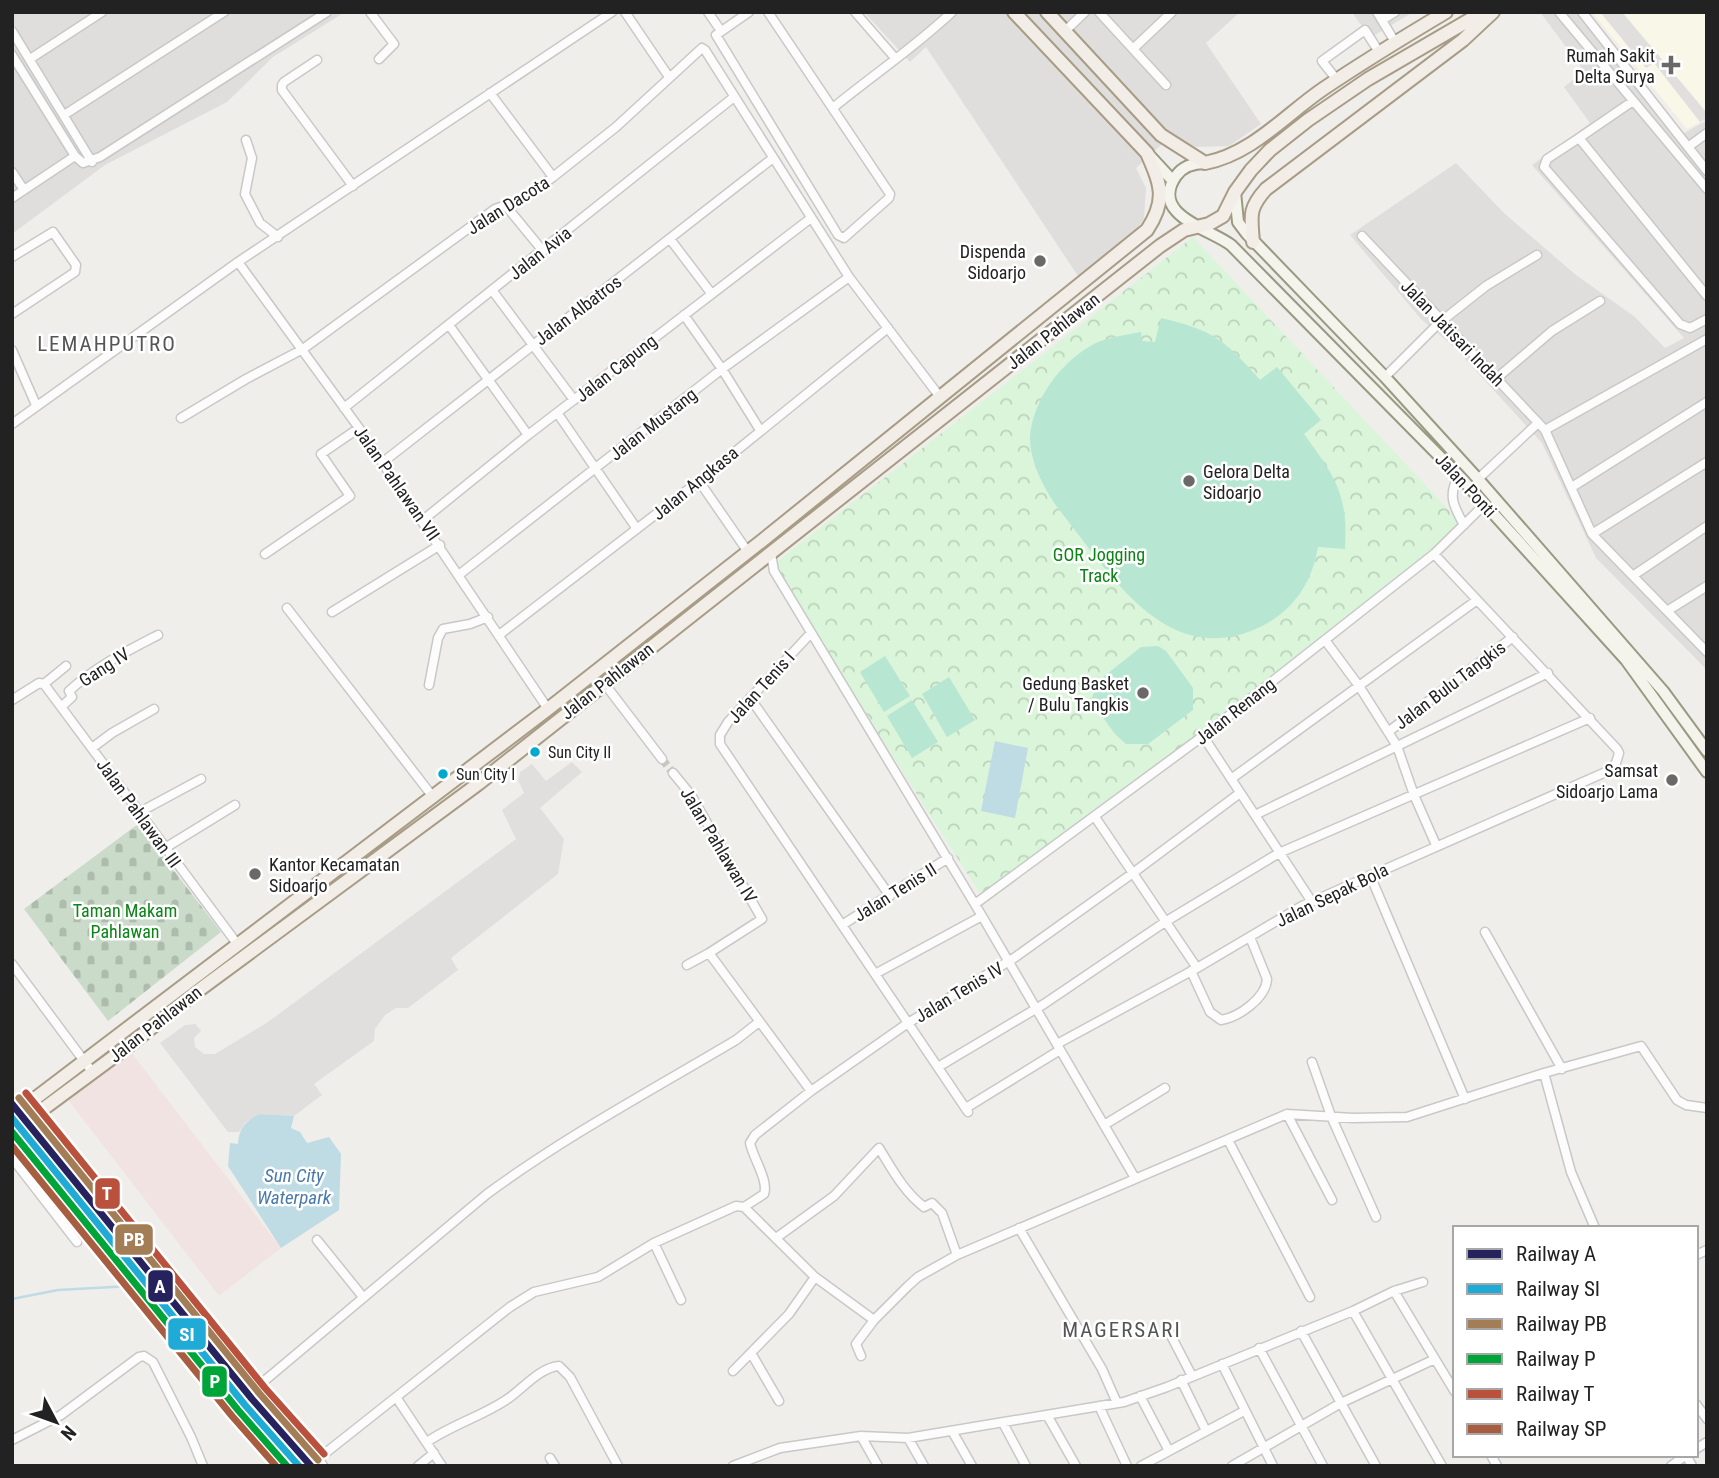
<svg xmlns="http://www.w3.org/2000/svg" width="1719" height="1478" viewBox="0 0 1719 1478" font-family="'Roboto Condensed',sans-serif">
<defs>
<pattern id="cemetery-stones" width="16" height="16" patternUnits="userSpaceOnUse" patternTransform="scale(1.75)"><rect width="16" height="16" fill="#cadbca"/><path d="M2 7V4a2 2 0 0 1 4 0v3zM10 15v-3a2 2 0 0 1 4 0v3z" fill="#adbcad"/></pattern>
<pattern id="park-crowns" width="20" height="18" patternUnits="userSpaceOnUse" patternTransform="scale(1.75)"><rect width="20" height="18" fill="#daf5da"/><path d="M2 6a3 3 0 1 1 6 0M12 15a3 3 0 1 1 6 0" fill="none" stroke="#bbd2bb"/></pattern>
</defs>
<rect width="100%" height="100%" fill="#f0eeeb"/>
<!-- residential -->
<path fill="#dfdedc" d="M12,12H345L273,57L227,102L105,165L12,234Z
M864,12H1240L1206,43L1261,124L1229,146L1195,147L1172,135L1136,168L1146,188L1144,218L1133,236L1078,276L926,47L910,62Z
M1352,12H1413L1370,38Z
M1540,12H1586L1681,135L1707,120V670L1596,558L1542,443L1454,347L1421,319L1350,235L1456,163L1505,214L1576,275L1635,317L1665,348L1684,338L1532,165L1590,123L1564,87L1584,71Z"/>
<!-- commercial -->
<path fill="#f1e3e1" d="M128,1048L281,1248L219,1296L65,1096Z"/>
<!-- education -->
<path fill="#f8f7e8" d="M1592,12H1707V118L1687,129Z"/>
<!-- cemetery -->
<path fill="url(#cemetery-stones)" d="M138,824L221,932L108,1021L24,909Z"/>
<!-- park -->
<path fill="url(#park-crowns)" d="M1193,237L1463,525L1434,554L1203,736L981,895L814,633L801,607L774,564Z"/>
<!-- pitch -->
<path fill="#b7e6d2" d="M1161,318C1213,330 1225,340 1260,380L1277,367L1321,420L1304,434C1336,478 1348,494 1345,549L1318,547C1312,582 1295,609 1262,626C1166,674 1108,570 1057,507C1044,488 1030,462 1030,438C1032,401 1061,361 1094,344C1108,337 1126,335 1141,332L1142,341L1155,342Z
M1158,646L1166,651L1193,688V710L1148,744H1126L1115,734L1094,705L1092,698L1097,682L1141,647Z
M885,656L910,696L884,712L860,672Z
M949,677L975,720L947,737L922,694Z
M912,700L938,742L912,758L887,716Z"/>
<!-- parking -->
<path fill="#e0dfde" d="M1600,12H1622L1707,113V118L1700,122L1654,63L1646,68Z
M572,762L582,772L540,808L564,839L558,874L451,958L458,970L408,1008H396L385,1015L375,1029L374,1041L314,1084L322,1095L294,1116L259,1114L245,1123L239,1132H228L160,1043L185,1025L196,1024L201,1031L194,1038L195,1047L204,1054H215L268,1022L516,839L502,810L524,793L518,780L520,772L532,764L546,781Z"/>
<!-- water -->
<path fill="#bfdbe3" d="M995,741L1028,748L1015,818L981,811Z
M259,1114L294,1116L291,1128L300,1132L307,1143L329,1137L341,1154L339,1210L281,1248L228,1166L230,1143L238,1144C239,1127 246,1122 259,1114Z"/>
<g fill="none" stroke-linecap="round" stroke-linejoin="round">
<!-- stream -->
<path stroke="#bfdbe3" stroke-width="2.5" d="M12,1299L58,1290L131,1286"/>
<!-- street-tunnel -->
<path stroke="#c7c5c3" stroke-width="8" stroke-dasharray="8 4" stroke-linecap="butt" d="M662,759L673,773"/>
<!-- street casing -->
<g stroke="#c9c8c7" stroke-width="11">
<path id="street" d="M370,12L394,44L379,59
M625,12L669,77
M708,12L721,31
M749,12L716,35L838,235L844,238L889,198L890,194L768,12
M855,12L895,58
M1099,12L1166,85
M1377,12L1395,42
M1559,12L1707,189
M1582,12L1707,171
M1382,20L1395,12
M12,31L92,162
M1065,31L1085,12
M1134,48L1172,12
M12,55L75,156L83,163L100,157L327,12
M30,59L102,12
M317,60L284,82L282,85V90L353,186
M1337,80L1322,61L1365,30L1379,52
M490,93L553,177
M1633,101L1579,138L1707,296
M834,107C873,75 915,47 952,12
M64,115L224,12
M1579,138L1547,159L1544,167L1680,324L1690,328L1707,319
M246,140L252,158L245,194L260,223L278,237
M1688,147L1707,133
M12,172L24,190
M12,198L75,156
M506,206L543,251
M1362,236L1545,430L1592,534L1707,652
M670,239L711,293
M12,257L53,232L76,265L75,272L12,314
M238,262L359,428L548,709
M492,290L574,400
M684,315L722,369L760,430
M1443,320L1486,286L1537,255
M449,325L528,435
M12,350L36,405
M1385,377L1436,326
M1497,378L1552,331L1600,301
M344,408L734,97
M558,414L637,529
M181,418L246,379L303,349L495,209L523,199L553,177L616,127L702,48L705,50L849,277L940,397
M12,424L238,262L612,12
M1545,430L1707,339
M383,462L773,158
M1459,476C1447,495 1454,507 1464,525
M1478,479L1538,423
M699,481L748,552
M1572,487L1707,402
M423,520L528,435L811,218
M1592,534L1707,462
M265,554L350,496L321,454L359,428
M771,554L774,571L982,916L1135,1178
M460,574L722,369L849,277
M1634,575L1707,526
M287,608L433,797
M1667,611L1707,586
M332,612L440,545
M811,633L728,722L720,735V744L968,1112
M499,635L699,481L888,328
M1325,640L1359,686L1397,746L1414,795L1436,845
M604,683L662,759
M44,684L66,666
M429,685L438,638L443,629L470,624L488,617
M750,698L890,896
M12,700L39,683L44,684L238,945
M61,707L72,697L69,691C95,667 127,651 158,635
M1388,732L1513,637
M1203,736L1312,902
M92,748L112,733L154,709
M673,773L691,795L762,919L709,953L687,965
M1231,779L1477,600
M138,813L201,779
M1255,815L1548,673
M1095,817L1197,968
M165,848L235,805
M1370,875L1465,1099
M975,904L1203,736L1434,554L1485,504
M842,925L948,858
M1485,932L1562,1069
M709,953L811,1091
M12,964L93,1073
M1191,971L1210,1012L1221,1020C1239,1017 1266,998 1267,979L1250,937
M875,974L982,916
M1057,1044L1197,968L1302,906L1608,771L1616,763L1619,753L1617,749L1434,554
M1312,1062L1331,1116L1376,1217
M938,1067L1044,1004L1165,922L1279,853L1590,718
M1544,1073L1571,1172L1595,1228
M966,1108L1060,1050
M1287,1114L1332,1200
M1104,1125L1165,1088
M1228,1140L1310,1297
M12,1158L77,1242
M744,1207L815,1277L874,1320
M1019,1228L1102,1369L1117,1403
M776,1238L834,1196L879,1148C892,1169 904,1192 924,1207L932,1203L942,1213L957,1255
M317,1240L363,1297
M654,1243L681,1300
M1696,1255L1707,1250
M1394,1291L1423,1282
M1353,1311L1442,1466
M1166,1326L1192,1376
M1301,1331L1376,1466
M1259,1348L1323,1466
M751,1353L779,1401
M861,1356L856,1344L874,1320L908,1286L918,1277L957,1255L1287,1114L1353,1118L1407,1117L1544,1073L1641,1046L1677,1100L1686,1105L1707,1108
M1222,1364L1273,1466
M733,1371L789,1314L815,1277
M1181,1380L1206,1431
M1140,1396L1169,1451
M396,1397L442,1466
M1696,1404L1707,1419
M1099,1406L1127,1466
M1047,1415L1076,1466
M1003,1423L1026,1466
M952,1431L972,1466
M861,1436L878,1466
M908,1438L924,1466
M12,1440L61,1415L139,1357L144,1356L153,1362L191,1437L203,1466
M427,1442C453,1424 483,1416 509,1398C523,1388 541,1367 559,1366L570,1377L618,1466
M1696,1449L1707,1442
M1491,1455L1497,1466
M550,1458L555,1466
M309,1466L510,1307L534,1292L598,1277L654,1243L736,1206L744,1207L764,1194C769,1181 753,1158 750,1143L755,1135L811,1091L908,1023L1014,958L1133,873L1240,793
M323,1466L318,1457L260,1393L259,1389L263,1382L487,1194C566,1136 652,1090 736,1040L759,1022
M418,1466L434,1453
M733,1466L780,1448L861,1436L908,1438L1124,1402L1167,1387L1353,1311L1394,1291L1435,1359
M1141,1466L1244,1411
M1232,1466L1341,1403L1435,1359L1455,1392
M1671,1466L1686,1455L1692,1466"/>
</g>
<!-- secondary casing -->
<g stroke="#999a82" stroke-width="14">
<path id="secondary" d="M1149,155L1173,181
M1205,163C1193,163 1183,166 1176,176C1149,215 1210,229 1231,245L1463,480L1626,660L1707,772
M1235,192L1238,222L1247,234L1385,377L1478,479L1663,691L1707,751"/>
</g>
<!-- primary casing -->
<g stroke="#a79c86" stroke-width="16">
<path id="primary" d="M1047,12L1161,135L1205,163C1252,154 1285,115 1323,89C1363,62 1404,37 1446,12
M1253,242C1251,216 1248,209 1266,189L1463,40L1493,12
M12,1116L548,709L763,540L1147,230C1167,200 1161,185 1147,153L1014,12
M12,1132L131,1044L195,993L478,784L1160,246L1184,230L1209,224L1223,216L1235,192L1251,170L1270,150L1308,120L1368,79L1483,12"/>
</g>
<!-- street -->
<use href="#street" stroke="#fdfcfc" stroke-width="8"/>
<!-- secondary -->
<use href="#secondary" stroke="#f4f4ed" stroke-width="10"/>
<!-- primary -->
<use href="#primary" stroke="#f3ede7" stroke-width="12"/>
<!-- rail-1 casing -->
<g stroke="#fff" stroke-width="12">
<path id="rail-1" d="M12,1104L252,1399L311,1466"/>
</g>
<!-- rail-2 casing -->
<g stroke="#fff" stroke-width="12">
<path id="rail-2" d="M12,1118L245,1405L299,1466"/>
</g>
<!-- rail-3 casing -->
<g stroke="#fff" stroke-width="12">
<path id="rail-3" d="M19,1098L259,1393L318,1460"/>
</g>
<!-- rail-4 casing -->
<g stroke="#fff" stroke-width="12">
<path id="rail-4" d="M12,1132L238,1410L287,1466"/>
</g>
<!-- rail-5 casing -->
<g stroke="#fff" stroke-width="12">
<path id="rail-5" d="M26,1093L265,1388L324,1454"/>
</g>
<!-- rail-6 casing -->
<g stroke="#fff" stroke-width="12">
<path id="rail-6" d="M12,1146L232,1416L276,1466"/>
</g>
<!-- rail-1 -->
<use href="#rail-1" stroke="#26225e" stroke-width="7"/>
<!-- rail-2 -->
<use href="#rail-2" stroke="#20abd6" stroke-width="7"/>
<!-- rail-3 -->
<use href="#rail-3" stroke="#a27d56" stroke-width="7"/>
<!-- rail-4 -->
<use href="#rail-4" stroke="#00a53a" stroke-width="7"/>
<!-- rail-5 -->
<use href="#rail-5" stroke="#ba513d" stroke-width="7"/>
<!-- rail-6 -->
<use href="#rail-6" stroke="#a95d40" stroke-width="7"/>
</g>
<!-- markers -->
<g fill="#6a6968" stroke="#fff" stroke-width="2.5">
<path d="M1667.5 54.5h7v7h7v7h-7v7h-7v-7h-7v-7h7z"/>
<circle cx="1040" cy="261" r="7"/>
<circle cx="1189" cy="481" r="7"/>
<circle cx="1143" cy="693" r="7"/>
<circle cx="1672" cy="780" r="7"/>
<circle cx="255" cy="874" r="7"/>
</g>
<g fill="#00a9ce" stroke="#fff" stroke-width="2.5">
<circle cx="535" cy="752" r="6"/>
<circle cx="443" cy="774" r="6"/>
</g>
<g text-anchor="middle" dominant-baseline="central" stroke-width="5" stroke-linejoin="round" paint-order="stroke">
<!-- bus labels -->
<g font-size="16" fill="#222" stroke="#fff" text-anchor="start">
<text x="548" y="752">Sun City II</text>
<text x="456" y="774">Sun City I</text>
</g>
<!-- poi labels -->
<g font-size="18" fill="#222" stroke="#fff" text-anchor="end">
<text x="1655" y="55">Rumah Sakit<tspan x="1655" dy="21">Delta Surya</tspan></text>
<text x="1026" y="251">Dispenda<tspan x="1026" dy="21">Sidoarjo</tspan></text>
<text x="1203" y="471" text-anchor="start">Gelora Delta<tspan x="1203" dy="21">Sidoarjo</tspan></text>
<text x="1129" y="683">Gedung Basket<tspan x="1129" dy="21">/ Bulu Tangkis</tspan></text>
<text x="1658" y="770">Samsat<tspan x="1658" dy="21">Sidoarjo Lama</tspan></text>
<text x="269" y="864" text-anchor="start">Kantor Kecamatan<tspan x="269" dy="21">Sidoarjo</tspan></text>
</g>
<!-- street labels -->
<g font-size="18" fill="#222" stroke="#fff">
<text transform="translate(508 205) rotate(-32)">Jalan Dacota</text>
<text transform="translate(540 253) rotate(-38)">Jalan Avia</text>
<text transform="translate(578 310) rotate(-37)">Jalan Albatros</text>
<text transform="translate(1053 331) rotate(-38)">Jalan Pahlawan</text>
<text transform="translate(1453 333) rotate(46)">Jalan Jatisari Indah</text>
<text transform="translate(616 368) rotate(-38)">Jalan Capung</text>
<text transform="translate(653 424) rotate(-38)">Jalan Mustang</text>
<text transform="translate(397 483) rotate(55)">Jalan Pahlawan VII</text>
<text transform="translate(695 483) rotate(-39)">Jalan Angkasa</text>
<text transform="translate(1466 485) rotate(47)">Jalan Ponti</text>
<text transform="translate(104 667) rotate(-33)">Gang IV</text>
<text transform="translate(607 681) rotate(-38)">Jalan Pahlawan</text>
<text transform="translate(1450 685) rotate(-37)">Jalan Bulu Tangkis</text>
<text transform="translate(761 687) rotate(-48)">Jalan Tenis I</text>
<text transform="translate(1235 711) rotate(-38)">Jalan Renang</text>
<text transform="translate(139 813) rotate(54)">Jalan Pahlawan III</text>
<text transform="translate(719 845) rotate(59)">Jalan Pahlawan IV</text>
<text transform="translate(895 892) rotate(-32)">Jalan Tenis II</text>
<text transform="translate(1332 895) rotate(-26)">Jalan Sepak Bola</text>
<text transform="translate(959 992) rotate(-31)">Jalan Tenis IV</text>
<text transform="translate(155 1024) rotate(-38)">Jalan Pahlawan</text>
</g>
<!-- park labels -->
<g font-size="18" fill="#0c8416" stroke="#fff">
<text x="1099" y="554">GOR Jogging<tspan x="1099" dy="21">Track</tspan></text>
<text x="125" y="910">Taman Makam<tspan x="125" dy="21">Pahlawan</tspan></text>
</g>
<!-- water labels -->
<g font-size="19" font-style="italic" fill="#4a7aab" stroke="#fff">
<text x="294" y="1175">Sun City<tspan x="294" dy="22">Waterpark</tspan></text>
</g>
<!-- quarter labels -->
<g font-size="21" letter-spacing="2" fill="#555" stroke="#fff">
<text x="107" y="344">LEMAHPUTRO</text>
<text x="1122" y="1330">MAGERSARI</text>
</g>
</g>
<g stroke="#fff" stroke-width="2.5">
<rect x="94" y="1177" width="27" height="33" rx="7" fill="#ba513d"/>
<rect x="114" y="1223" width="40" height="33" rx="7" fill="#a27d56"/>
<rect x="147" y="1269" width="27" height="34" rx="7" fill="#26225e"/>
<rect x="167" y="1317" width="40" height="34" rx="7" fill="#20abd6"/>
<rect x="201" y="1365" width="27" height="33" rx="7" fill="#00a53a"/>
</g>
<g font-size="19" text-anchor="middle" font-weight="bold" fill="#fff">
<text x="107" y="1200">T</text>
<text x="134" y="1246">PB</text>
<text x="160" y="1293">A</text>
<text x="187" y="1341">SI</text>
<text x="215" y="1388">P</text>
</g>
<!-- border -->
<rect width="1719" height="1478" fill="none" stroke="#222222" stroke-width="28"/>
<!-- legend -->
<rect x="1453" y="1226" width="245" height="231" fill="#ffffff" stroke="#a7a7a7" stroke-width="2"/>
<rect x="1467" y="1249" width="35" height="10" fill="#26225e" stroke="#a7a7a7" stroke-width="2"/>
<text x="1516" y="1261" font-size="21" fill="#222222">Railway A</text>
<rect x="1467" y="1284" width="35" height="10" fill="#20abd6" stroke="#a7a7a7" stroke-width="2"/>
<text x="1516" y="1296" font-size="21" fill="#222222">Railway SI</text>
<rect x="1467" y="1319" width="35" height="10" fill="#a27d56" stroke="#a7a7a7" stroke-width="2"/>
<text x="1516" y="1331" font-size="21" fill="#222222">Railway PB</text>
<rect x="1467" y="1354" width="35" height="10" fill="#00a53a" stroke="#a7a7a7" stroke-width="2"/>
<text x="1516" y="1366" font-size="21" fill="#222222">Railway P</text>
<rect x="1467" y="1389" width="35" height="10" fill="#ba513d" stroke="#a7a7a7" stroke-width="2"/>
<text x="1516" y="1401" font-size="21" fill="#222222">Railway T</text>
<rect x="1467" y="1424" width="35" height="10" fill="#a95d40" stroke="#a7a7a7" stroke-width="2"/>
<text x="1516" y="1436" font-size="21" fill="#222222">Railway SP</text>
<!-- north arrow -->
<g transform="translate(56 1422) rotate(131)" stroke="#ffffff" stroke-width="5" paint-order="stroke">
<path d="M0-5L12 26L0 18L-12 26Z" fill="#222222"/>
<text y="-10" font-size="19" font-weight="bold" text-anchor="middle" fill="#222222">N</text>
</g>
</svg>
